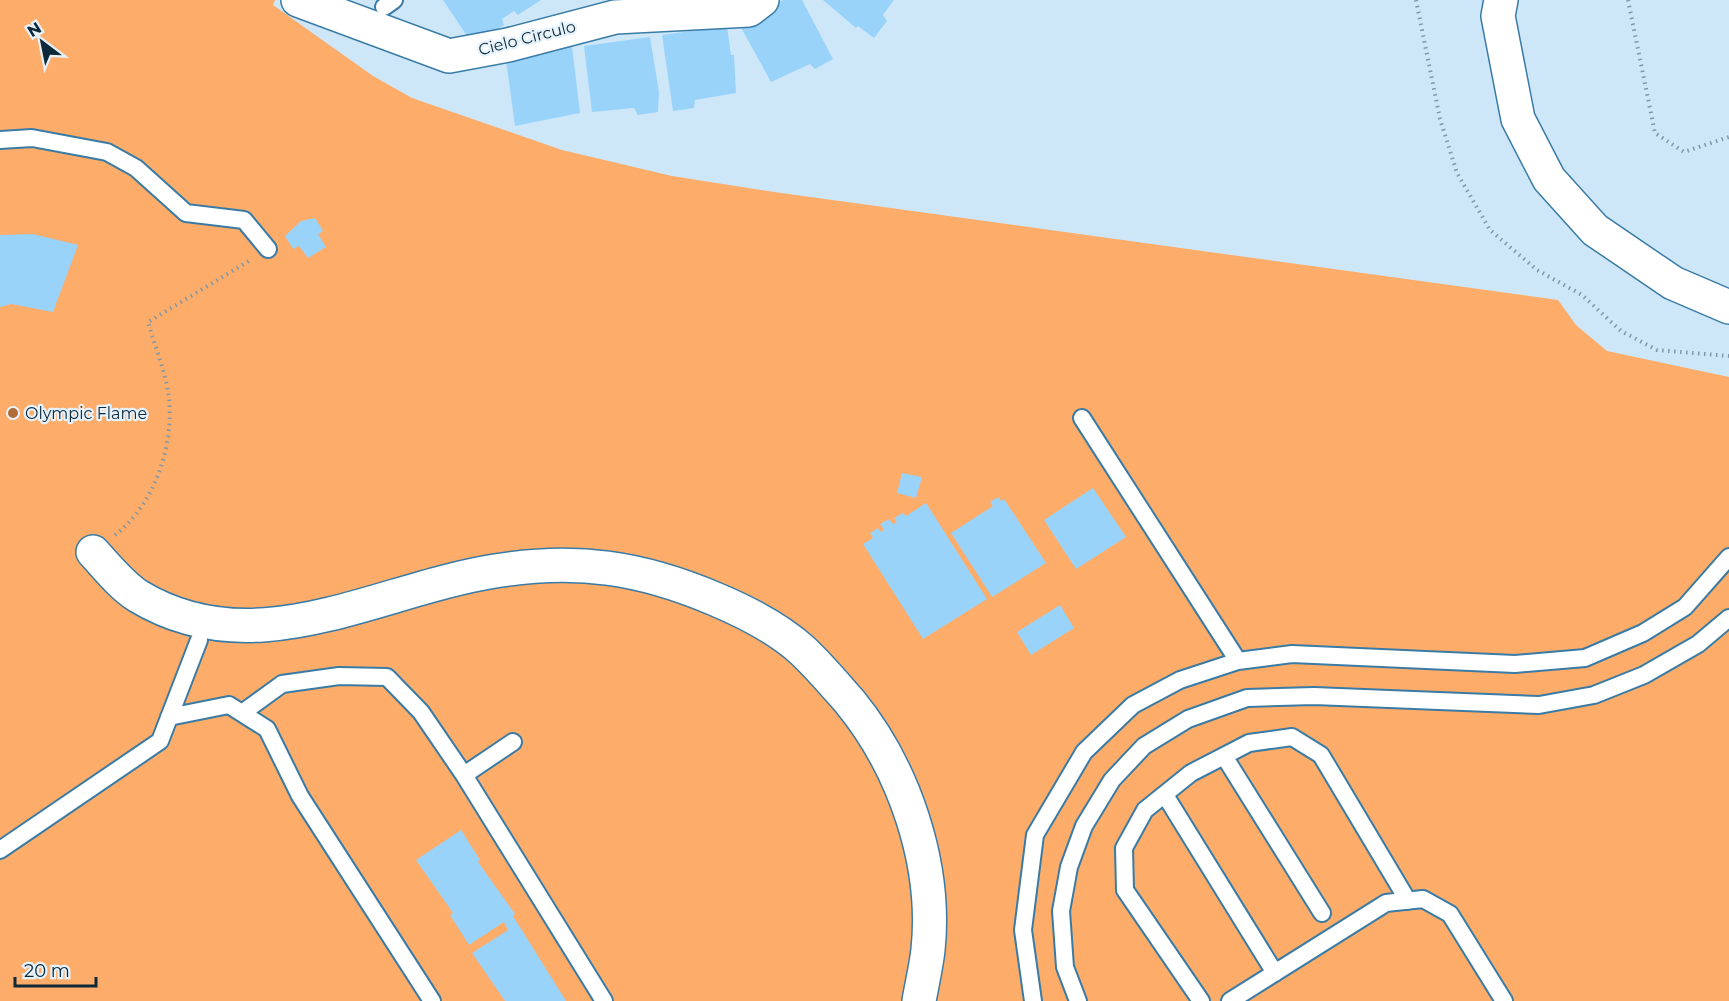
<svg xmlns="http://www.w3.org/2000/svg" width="1729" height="1001" viewBox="0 0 1729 1001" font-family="Montserrat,sans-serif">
<rect width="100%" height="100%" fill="#cde7f9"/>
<!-- green -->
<path fill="#fdac69" d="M0,0H275L273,5L373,76L412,98L562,150L672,176L774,192L1558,300L1576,325L1607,351L1729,377V1001H0Z"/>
<!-- building -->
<path fill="#9ad3fa" d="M443,0H541L518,15L514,11L502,19L504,25L476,43L465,33Z
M783,0H802L833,59L815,69L810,64L771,82L739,24Z
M823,0H894L883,15L887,21L874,38L858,26L856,28Z
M727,26L731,55H734L736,93L695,100L694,108L673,111L662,35Z
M650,37L659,92L658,112L638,115L634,108L592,112L584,46Z
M572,46L580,113L515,126L506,60L529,57L528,52Z
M315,218L323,231L318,234L326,247L308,258L299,246L293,249L285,236L301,221Z
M33,234L78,245L53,312L11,304L0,307V235Z
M902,473L922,477L916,498L897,493Z
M1093,488L1126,537L1076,569L1044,520Z
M998,497L1001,501L1004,499L1046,563L992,597L951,533L993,506L990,502Z
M926,503L987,599L923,639L863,544L873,538L870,533L878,528L881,532L884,530L880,524L889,519L893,524L897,522L894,518L903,513L906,516Z
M1060,605L1074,628L1031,655L1017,632Z
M461,830L480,860L478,862L515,914L513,916L566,1001H505L472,953L508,930L504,922L469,945L450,915L453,913L416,860Z"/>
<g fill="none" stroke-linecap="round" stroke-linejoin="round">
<!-- lane casing -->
<g stroke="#3a7ba5" stroke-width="20">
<path id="lane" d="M384,7L394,0
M0,140L32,138L107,152L136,168L186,213L244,220L268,249
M1082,418L1238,661
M242,713L282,684L339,676L387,677L421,712L464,775L513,742
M169,717L229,705L267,729L300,796L432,1001
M1224,756L1322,913
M464,775L604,1001
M1165,795L1275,973
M0,850L160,741L199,640
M1033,1001L1023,930L1035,835L1084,752L1133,705L1180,680L1238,661L1292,654L1515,664L1585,658L1643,633L1685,607L1729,557
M1078,1001L1065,967L1061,911L1069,867L1084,826L1112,780L1144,746L1188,719L1247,698L1314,696L1539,705L1594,695L1644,675L1698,644L1729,618
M1201,1001L1125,890L1124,848L1145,810L1191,773L1249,743L1292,737L1321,755L1408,901
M1230,1001L1386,903L1423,899L1450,914L1504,1001"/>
</g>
<!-- street casing -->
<g stroke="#3a7ba5" stroke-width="36">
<path id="street" d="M298,0L449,56L508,45L615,17L749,10L762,0
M93,552C107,567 121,585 138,596C255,667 376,590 495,571C576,558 640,567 715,599C746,612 778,628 803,651C820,667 835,685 850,702C904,768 937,864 928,950C926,967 922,984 919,1001"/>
</g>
<!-- secondary casing -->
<g stroke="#3a7ba5" stroke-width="36">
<path id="secondary" d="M1501,0L1498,16L1518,119L1549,179L1595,230L1673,283L1729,307"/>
</g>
<!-- path -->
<path stroke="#7d98a9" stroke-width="4" stroke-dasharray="1.5 4.5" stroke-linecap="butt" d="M1416,0L1440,119L1457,173L1490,230L1537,270L1582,295L1621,331L1657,350L1729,356
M1628,0L1655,133L1684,152L1729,137
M115,535C154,505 174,447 169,398C166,373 155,347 148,322L249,261"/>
<!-- lane -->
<use href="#lane" stroke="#fff" stroke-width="16"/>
<!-- street -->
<use href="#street" stroke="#fff" stroke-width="33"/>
<!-- secondary -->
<use href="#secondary" stroke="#fff" stroke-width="33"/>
</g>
<!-- markers -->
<circle fill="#ae6d36" stroke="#e5f2fb" stroke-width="2" cx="13" cy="413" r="6"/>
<g text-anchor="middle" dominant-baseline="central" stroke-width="4.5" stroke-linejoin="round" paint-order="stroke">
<!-- street labels -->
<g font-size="16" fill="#0d293a" stroke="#e5f2fb">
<text transform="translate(527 38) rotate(-14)">Cielo Circulo</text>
</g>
<!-- poi labels -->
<g font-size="16" fill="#0d293a" stroke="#e5f2fb" text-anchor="start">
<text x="25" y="413">Olympic Flame</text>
</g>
</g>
<!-- north arrow -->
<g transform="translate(42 42) rotate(328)" stroke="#e5f2fb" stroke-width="4.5" paint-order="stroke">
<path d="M0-4.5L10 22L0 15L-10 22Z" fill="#0d293a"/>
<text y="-9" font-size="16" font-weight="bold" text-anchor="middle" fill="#0d293a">N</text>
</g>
<!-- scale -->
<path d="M15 977v9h81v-9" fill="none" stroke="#0d293a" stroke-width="3"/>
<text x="24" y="977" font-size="18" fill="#0d293a" stroke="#e5f2fb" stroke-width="4.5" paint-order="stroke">20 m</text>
</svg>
